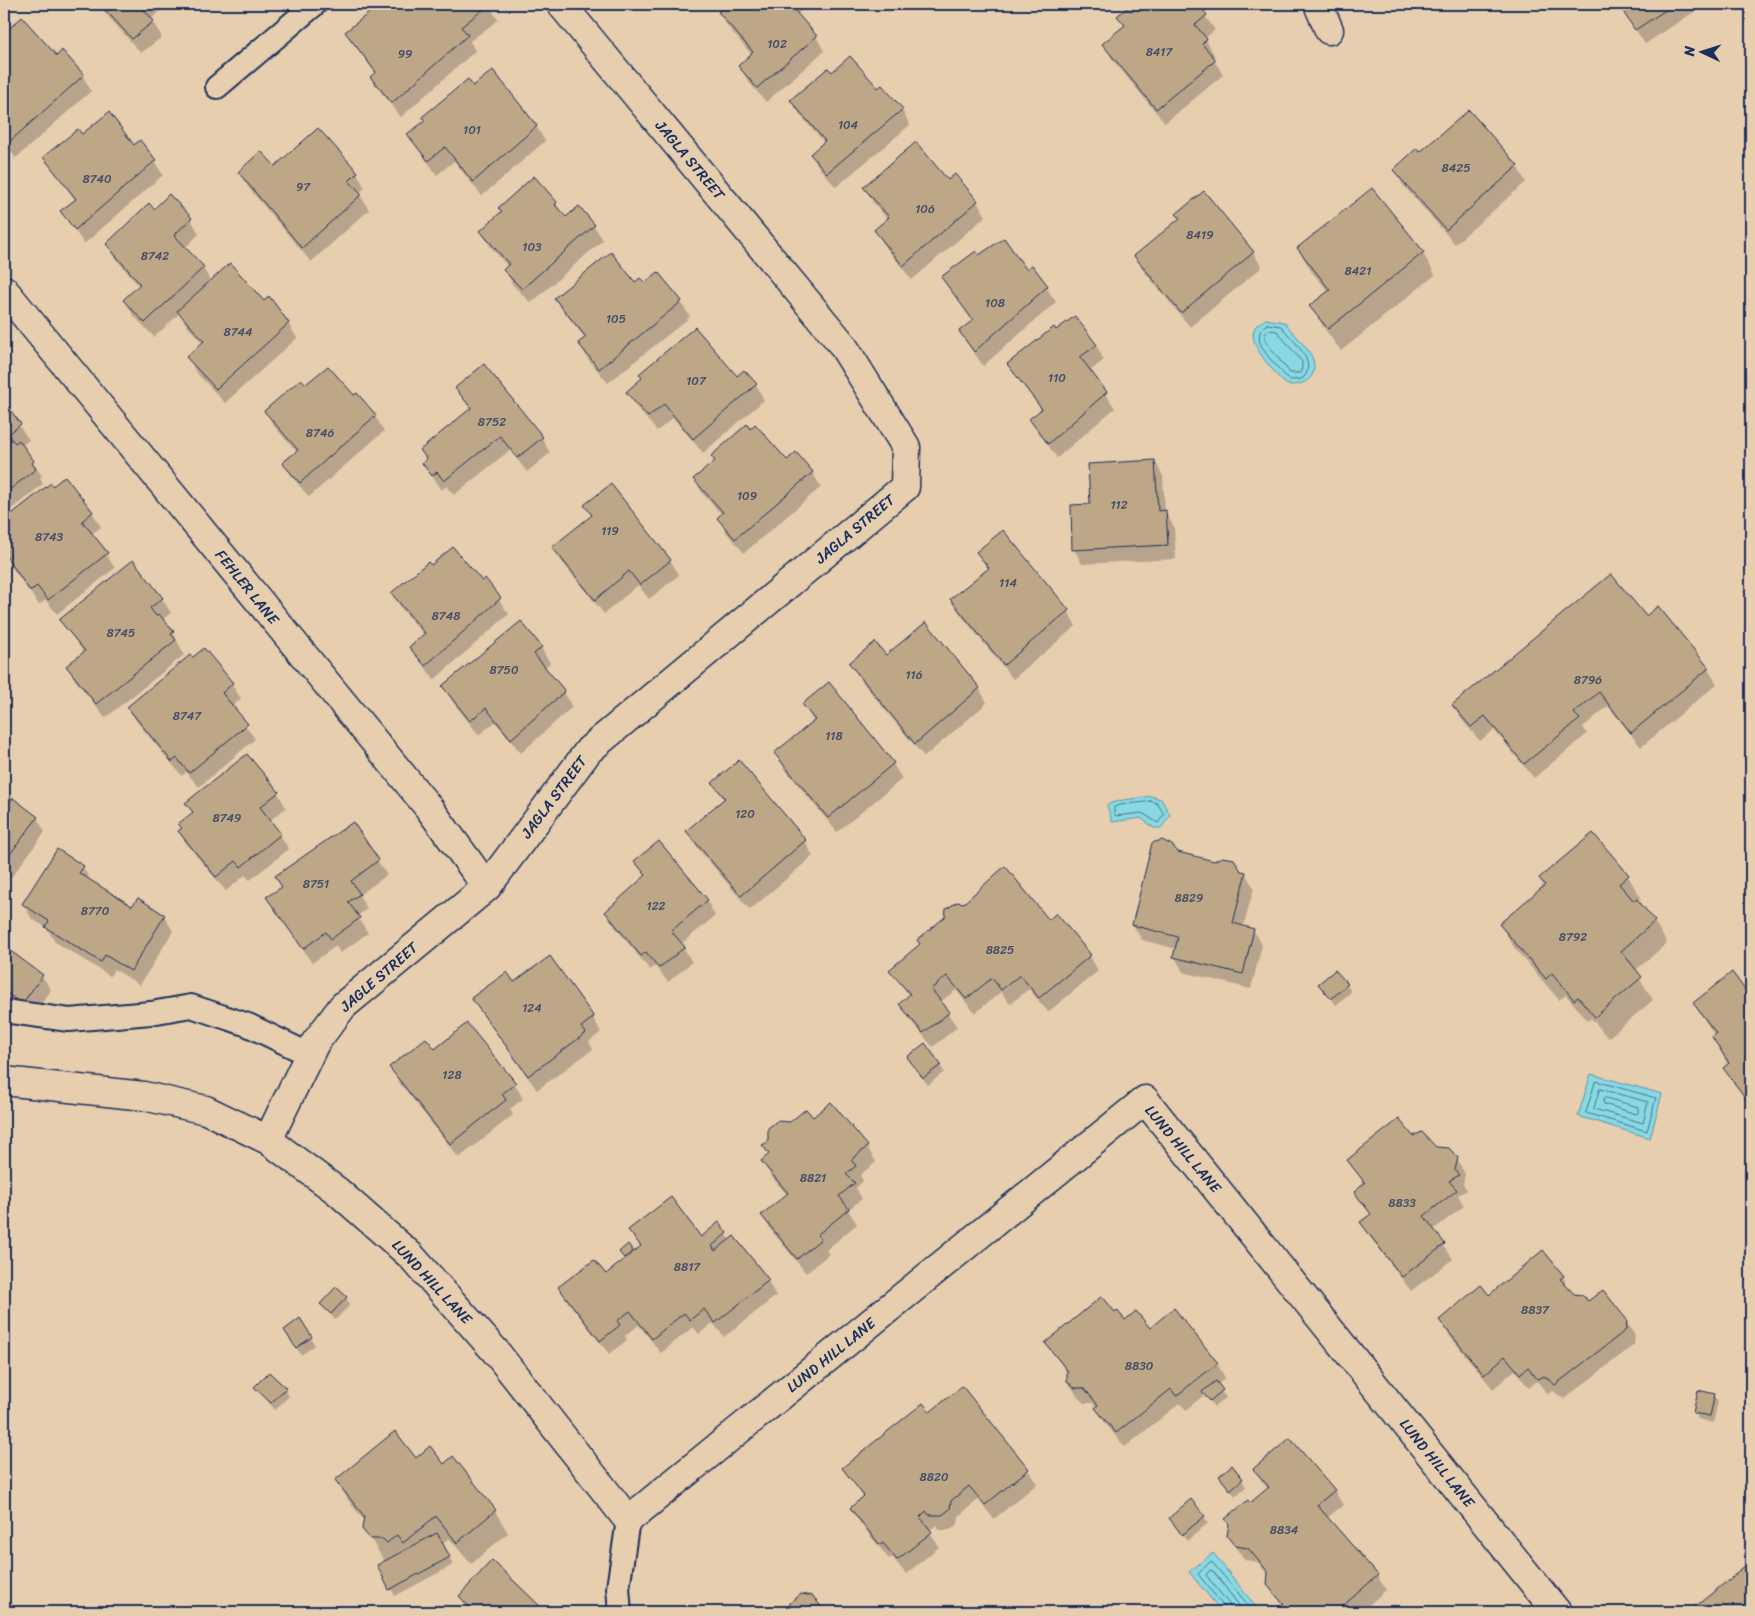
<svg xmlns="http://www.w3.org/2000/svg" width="1755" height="1616" viewBox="0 0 1755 1616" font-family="Sriracha,sans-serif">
<rect width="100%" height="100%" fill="#e6ceaf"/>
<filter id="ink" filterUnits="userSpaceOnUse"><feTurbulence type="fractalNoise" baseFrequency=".02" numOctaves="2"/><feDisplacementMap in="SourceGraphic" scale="10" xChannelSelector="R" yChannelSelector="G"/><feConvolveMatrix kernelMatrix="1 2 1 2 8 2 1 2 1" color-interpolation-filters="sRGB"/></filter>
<g filter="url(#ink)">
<!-- water -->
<path fill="#88d9e2" stroke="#5c95ad" d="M1266,319L1284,322C1291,331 1310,349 1313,360C1318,378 1304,386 1288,385L1282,381C1273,369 1244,342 1256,326C1258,323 1263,321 1266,319Z
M1150,796L1161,799L1170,815L1161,828H1154L1141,818L1112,822L1107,805C1121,798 1134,800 1150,796Z
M1591,1074L1662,1094L1650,1138L1578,1116Z
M1213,1553L1257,1608L1253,1612H1222L1189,1572Z"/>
<!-- shadow -->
<path fill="#0003" d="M97,4H168L151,19L162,37L141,53Z
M382,4H488L498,20L470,41L475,51L401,117L381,92L372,77L376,74L346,33Z
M686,4H698L691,9Z
M729,4H809L797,14L816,36L824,51L766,102L748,81L740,66L752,55L728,27L719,12Z
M1134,4H1196L1215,30L1205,38L1214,55L1212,57L1223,75L1165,123L1112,59L1104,44L1125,26L1119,16Z
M1619,4H1706L1645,44Z
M21,19L57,58L83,76L91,91L16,158L4,144V35Z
M831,74L878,90L902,110L910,125L836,187L820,169L812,154L825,143L800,115L791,100Z
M473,87L536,126L545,141L482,196L454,161L437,175L409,135Z
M1468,112L1517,167L1526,182L1455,244L1403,185L1395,170L1420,154Z
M134,147L154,161L163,175L84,244L62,211L76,201L45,157Z
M275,168L357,173L365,188L359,193L369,210L311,262L248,187L239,172Z
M948,182L977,202L986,216L912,280L884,245L876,231L888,220L873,202L865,187Z
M1372,190L1423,253L1435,275L1341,351L1324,328L1311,306L1329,292L1311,271L1299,249Z
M1204,193L1253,253L1262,267L1190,327L1144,271L1136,256L1180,219L1178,214Z
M556,203L565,219L594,226L603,240L531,303L513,285L505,270L508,267L490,246L481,231L502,212L500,208Z
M154,211L191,219L199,234L185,248L203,268L211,282L264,303L288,323L297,338L225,403L196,372L188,357L203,343L187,326L180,313L154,337L133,315L125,300L139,286L116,259L107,244Z
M979,257L1026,271L1032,266L1056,302L983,366L960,332L973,322L943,277Z
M658,274L681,302L690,317L608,383L588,359L580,344L586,339L565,313L556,298L635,284L644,285Z
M1056,332L1096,345L1104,360L1090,371L1115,408L1057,458L1030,419L1042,411L1008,364Z
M756,385L764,400L703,453L673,418L657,431L636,407L628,392Z
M306,386L354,397L356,395L375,416L384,431L309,497L293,478L284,464L297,452L274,426L266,411Z
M457,388L542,438L550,453L527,472L510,450L454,495L446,486L442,490L423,463L427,460L421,450L471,410Z
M4,404L29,440L21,446L42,476L40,478L43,484L4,515Z
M712,457L786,462L812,472L821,487L744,553L727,533L718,519L722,515L703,494L695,479L715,462Z
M1155,461L1163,476L1165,512L1174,527L1176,559L1082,564L1074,549L1091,505Z
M50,485L92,512L101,527L92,534L115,568L57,614L46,600L39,605L4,556V522Z
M586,505L670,560L679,575L649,599L638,585L604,614L562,562L554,547L592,517Z
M978,552L1068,611L1076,626L1013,679L960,614L952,599L989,570Z
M133,562L162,599L171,613L162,620L173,632L184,655L105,718L76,681L68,667L84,653L61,620Z
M431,567L482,583L485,580L509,614L434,680L411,647L424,635L401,608L393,593Z
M1658,608L1708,669L1717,684L1641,747L1608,706L1583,727L1587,734L1534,778L1494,730L1480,741L1462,720L1453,706L1646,618Z
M521,623L541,648L550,663L544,668L564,692L572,707L521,753L495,722L479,735L452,701L443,686Z
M203,650L232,684L241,699L232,707L255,739L199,787L186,772L182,776L137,722L128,708Z
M886,656L979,688L987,703L924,757L859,678L851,664Z
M828,684L893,764L902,779L837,832L784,768L776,753L814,722L803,704Z
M247,755L278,793L286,808L269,821L289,849L250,880L245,875L226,891L188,846L179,832L193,814L187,804Z
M714,783L805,841L813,856L750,910L696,846L688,831L724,800Z
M4,805L37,818L45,832L7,883L4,880Z
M352,824L387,875L359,895L367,909L357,916L368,933L340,953L336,946L312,963L268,898L283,888Z
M1177,853L1245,873L1254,888L1243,928L1253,930L1262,945L1251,989L1183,972L1175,957L1177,949L1142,940L1133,925Z
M636,861L707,901L715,916L681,944L692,962L668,982L655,966L650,970L615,927L606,912L646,878Z
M83,867L91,882L133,908L164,916L173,931L140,985L114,969L110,976L55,942L47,928L32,919L23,904Z
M1628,876L1641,898L1637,901L1654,921L1667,943L1635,971L1653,1000L1608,1038L1591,1018L1588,1021L1566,995L1559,1000L1514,947L1501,925L1545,887L1540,879Z
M1048,922L1090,956L1098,971L1048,1012L1029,989L1010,1004L1001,992L975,1013L956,990L940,1002L957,1027L933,1047L909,1019L901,1004L910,997L891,970Z
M4,947L42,976L51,990L31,1018L4,998Z
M1732,974L1751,1000V1108L1725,1068L1728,1065L1719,1048L1715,1036L1694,1003Z
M514,984L593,1018L601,1032L589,1042L593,1049L537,1090L472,999Z
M1320,984L1347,985L1351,992L1336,1005Z
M467,1025L515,1084L523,1099L510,1109L513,1115L459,1158L399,1082L391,1067L435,1051Z
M908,1058L940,1065L944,1072L928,1085Z
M831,1103L867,1147L876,1162L860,1175L863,1181L856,1188L862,1199L848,1210L857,1224L826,1250L829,1254L806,1273L771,1230L763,1215L787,1195L771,1176L762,1161L769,1155L764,1145L790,1123L812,1118Z
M1412,1138L1457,1159L1465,1174L1463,1184L1467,1190L1458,1195L1464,1206L1433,1230L1453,1259L1411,1291L1370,1237L1362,1223L1371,1215L1355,1192L1365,1185L1349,1160Z
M719,1224L730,1241L734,1238L768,1281L776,1296L724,1337L713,1323L699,1334L693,1327L661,1353L639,1325L625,1336L627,1340L609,1354L568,1302L560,1288L605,1276L626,1260L621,1252L628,1246L633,1254L641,1248L630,1230L701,1239Z
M1563,1276L1570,1292L1626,1321L1635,1336L1634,1345L1564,1399L1553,1391L1547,1393L1537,1381L1529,1388L1515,1370L1493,1389L1449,1335L1440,1321L1489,1296Z
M346,1298L350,1305L335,1320L322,1304Z
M1115,1314L1125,1322L1149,1330L1217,1363L1225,1378L1217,1385L1226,1398L1214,1407L1205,1394L1186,1410L1180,1403L1125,1447L1105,1423L1093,1403H1084L1077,1396L1068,1380V1374L1047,1343Z
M300,1320L315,1345L301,1355L289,1337Z
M256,1387L285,1389L289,1396L275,1410Z
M1714,1395L1718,1402L1713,1423L1698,1419L1694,1412Z
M930,1413L1028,1470L1037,1484L994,1519L978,1500L959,1516L958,1524L950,1530H939L936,1525L929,1531L939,1547L906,1574L892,1557L889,1559L860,1523L851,1508L864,1498L844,1468Z
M453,1458L495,1511L508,1533L471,1564L449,1538L442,1544L453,1565L395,1596L378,1566L385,1562L364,1528L365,1521L350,1503L337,1481L416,1460L444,1465Z
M1255,1470L1334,1490L1343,1505L1327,1518L1377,1576L1386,1590L1361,1612H1288L1269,1585V1576L1258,1562L1245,1560L1228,1536L1250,1505L1268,1490Z
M1220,1476L1242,1480L1246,1487L1235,1496Z
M1204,1516L1208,1523L1187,1541L1170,1518Z
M492,1562L543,1611L544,1612H471L460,1596Z
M1751,1564V1612H1694L1692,1610Z"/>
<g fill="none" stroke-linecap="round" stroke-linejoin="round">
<!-- shore -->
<path stroke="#477393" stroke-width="1" d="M1267,324L1281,326C1291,339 1320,363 1302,379L1291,380L1286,377C1275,363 1245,339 1267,324Z
M1269,330L1277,331L1302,362V368L1300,373H1290L1265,341V334Z
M1150,801L1157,803L1164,814L1158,823L1142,813L1116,816L1114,813V807C1122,803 1138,804 1150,801Z
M1596,1081L1656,1098L1647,1131L1586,1113Z
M1600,1089L1648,1102L1643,1123L1594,1109Z
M1606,1098L1638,1107V1113L1636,1114L1604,1104L1603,1100Z
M1225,1612L1224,1607L1198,1574L1211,1561L1250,1607V1612
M1232,1612L1229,1604L1206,1575L1210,1570L1213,1571L1244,1612"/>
</g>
<!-- building -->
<path fill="#bea786" stroke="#1b2f5e" d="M100,4H143L140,6L154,21L132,39Z
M380,4H490L461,27L468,35L392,103L370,77L376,72L345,32Z
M727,4H789L817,36L757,88L738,66L753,52L718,12Z
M1132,4H1198L1207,15L1195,25L1207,39L1202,44L1216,60L1156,109L1102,44L1125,25L1117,16Z
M1618,4H1675L1635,30Z
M22,17L57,56L62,50L84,75L7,144L4,140V33Z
M850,56L878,88L882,85L903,109L827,173L810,154L825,141L790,100L828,68L832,72Z
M493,70L537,126L473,182L445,147L428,161L407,134L425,121L422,117L468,79L473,86Z
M1469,110L1518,166L1446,230L1393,170L1417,148L1420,152Z
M109,112L134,145L140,140L156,160L75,230L60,211L76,199L43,157L78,129L82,134Z
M318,128L358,172L349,181L362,194L302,248L238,172L261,151L275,166Z
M916,142L948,180L955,174L978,201L903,266L874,230L889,217L863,187Z
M534,176L557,202L555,205L566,217L579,206L595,225L522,289L503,270L509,264L480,231L502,211L498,208Z
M1372,188L1424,252L1328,329L1309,306L1330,290L1297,248Z
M1204,191L1254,252L1181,313L1134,256L1180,218L1176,214Z
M169,194L192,218L174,235L204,267L145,323L123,300L140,284L106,244L149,203L154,209Z
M1004,238L1026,269L1032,265L1048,286L974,352L959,331L973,320L941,277L976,251L979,255Z
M611,252L635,282L640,278L645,283L658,272L682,301L599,369L578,343L586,337L554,298Z
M230,263L264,301L269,296L289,323L216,389L186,357L204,341L177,311Z
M1075,316L1097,345L1080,357L1107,392L1048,444L1029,419L1042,409L1007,364L1054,327L1056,330Z
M695,327L737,376L744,370L757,384L693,439L664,404L648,417L626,392L642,378L639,374Z
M484,364L543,437L517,458L500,436L444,481L437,472L432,476L422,463L427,459L420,450L471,408L455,388Z
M328,366L354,395L357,393L376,415L300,483L282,463L298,450L264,411L301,379L306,384Z
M4,402L21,424L8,435L15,443L19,440L34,461L32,463L36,469L4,494Z
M747,424L750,429L755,424L787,460L796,452L813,472L735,539L717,518L723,512L693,479L715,461L711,456Z
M1155,460L1158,511L1166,510L1168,545L1072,550L1071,505L1090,504L1088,464Z
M65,476L93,512L82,521L108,553L48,600L37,586L30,591L4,553V520L51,483L53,486Z
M611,484L671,560L640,585L629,571L595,600L552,547L592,515L584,505Z
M1003,530L1069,610L1004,665L950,599L989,568L976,552Z
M453,547L482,581L485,578L501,598L425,666L409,647L425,633L391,593L428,562L431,565Z
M133,560L163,598L150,608L156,616L159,614L174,632L171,634L176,640L96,704L66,666L85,651L59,620Z
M1611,574L1646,616L1658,606L1709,668L1631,733L1599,692L1574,713L1580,719L1524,764L1485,716L1471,727L1452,705Z
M521,621L542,647L534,654L565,691L511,739L486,708L470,721L442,686Z
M926,622L980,688L915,744L849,663L875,642L886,655Z
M204,648L233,683L222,693L248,724L189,773L177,758L172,762L127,707L190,655L193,657Z
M829,682L894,763L828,818L774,753L815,720L802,704Z
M247,754L279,792L260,807L281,834L241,867L236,861L216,877L178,831L182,828L178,824L193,812L185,803Z
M739,760L806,840L741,896L686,831L725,798L712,783Z
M13,798L38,817L4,862V804L7,806Z
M353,822L379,860L351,881L360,894L348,902L360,918L331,939L326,932L303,949L266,897L282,887L275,876Z
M1593,833L1629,875L1619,884L1634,901L1637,899L1655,921L1621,951L1642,977L1595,1017L1578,997L1574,1000L1552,973L1546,979L1499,924L1545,885L1539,878Z
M1162,840L1172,845L1178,852L1214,861L1222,857L1234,859L1241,871L1246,872L1233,923L1254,929L1243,974L1173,957L1178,937L1132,925L1152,843Z
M659,841L708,900L671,931L685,947L659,968L646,952L641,956L605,912L646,875L634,861Z
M57,849L84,866L79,873L132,906L138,898L165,915L131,971L105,955L101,962L45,927L49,921L22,904Z
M1005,866L1049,920L1056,913L1091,955L1039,998L1020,975L1001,990L992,978L966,999L947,976L931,989L950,1012L923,1033L899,1004L910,994L889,970L920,944L917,940L945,917L946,909L957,902L964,903Z
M4,946L43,975L22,1004L4,991Z
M550,956L594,1017L581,1027L586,1033L528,1076L471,998L507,972L514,982Z
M1335,970L1348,984L1331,999L1318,984Z
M1732,972L1751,998V1099L1748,1101L1723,1068L1729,1063L1712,1037L1716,1033L1693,1003Z
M467,1023L516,1083L502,1094L506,1100L450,1144L389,1067L426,1038L435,1049Z
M925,1043L941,1065L923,1078L907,1057Z
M831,1102L868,1146L851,1160L856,1166L846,1174L855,1183L839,1196L849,1209L817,1235L821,1239L797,1259L761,1215L788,1193L761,1161L769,1154L762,1145L768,1142V1128L777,1121L790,1122L806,1109L813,1117Z
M1399,1119L1413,1136L1422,1132L1436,1147L1449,1148L1458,1158L1455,1170L1459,1175L1449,1181L1457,1190L1424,1216L1445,1244L1402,1277L1360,1222L1371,1214L1354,1192L1365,1183L1347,1160Z
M671,1197L701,1237L719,1222L727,1233L712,1246L715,1251L734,1236L769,1280L715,1323L704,1309L690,1320L684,1313L652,1339L630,1311L617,1321L620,1325L600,1341L558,1287L594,1260L606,1274L641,1246L628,1230Z
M628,1244L633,1251L624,1258L619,1252Z
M1543,1250L1564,1276L1560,1279L1574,1294L1582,1295L1588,1301L1603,1290L1627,1320L1626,1330L1555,1385L1544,1376L1537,1379L1528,1367L1520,1374L1505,1356L1484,1375L1439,1320L1481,1285L1489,1295Z
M336,1287L347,1297L331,1314L320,1304Z
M1102,1296L1115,1312L1117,1310L1125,1320L1136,1311L1150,1328L1174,1308L1218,1363L1176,1396L1171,1389L1116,1433L1095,1408L1098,1405L1084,1388H1075L1067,1381V1370L1045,1343Z
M300,1318L312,1337L296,1348L284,1330Z
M269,1372L286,1388L271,1403L254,1387Z
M1216,1381L1223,1390L1210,1401L1202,1392Z
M962,1386L1029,1469L985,1505L969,1486L951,1501L950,1509L942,1515H929L926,1511L920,1517L932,1532L897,1560L883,1543L880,1545L850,1508L864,1496L842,1468L923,1403L930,1412Z
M1698,1390L1715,1394L1710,1416L1693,1413Z
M395,1431L416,1458L430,1446L444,1464L453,1456L496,1510L457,1543L436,1516L403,1543L397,1535L387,1543L383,1539H370L362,1529L364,1516L335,1480Z
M1290,1438L1335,1490L1317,1505L1378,1575L1336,1612H1290L1267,1585L1268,1572L1248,1548L1235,1546L1227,1536L1229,1524L1225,1519L1248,1500L1250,1503L1269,1487L1253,1469Z
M1232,1465L1243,1479L1230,1490L1219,1476Z
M1191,1499L1205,1516L1182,1535L1169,1518Z
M437,1533L450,1557L389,1590L377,1565Z
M492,1560L544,1610L542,1612H474L459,1596Z
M1751,1562V1612H1693L1691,1610Z
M801,1594L813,1596L825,1612H789L790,1603Z"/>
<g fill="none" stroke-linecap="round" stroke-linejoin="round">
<!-- lane casing -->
<g stroke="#1b2f5e" stroke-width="26">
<path id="lane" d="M217,87L315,4
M4,1011L69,1020L151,1013L191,1006L248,1025L308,1054
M620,1612L618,1588L628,1520"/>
</g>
<!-- street casing -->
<g stroke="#1b2f5e" stroke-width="31">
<path id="street" d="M1318,4L1329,30
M4,290L429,808L487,887
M4,1081L144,1096L206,1110L268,1140L337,1191L411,1256L496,1352L628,1520L1145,1100L1557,1612
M268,1140L315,1043L343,1006L487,887L589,750L905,487L906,447L842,344L561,4"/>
</g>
<!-- lane -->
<use href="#lane" stroke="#e6ceaf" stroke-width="22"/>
<!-- street -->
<use href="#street" stroke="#e6ceaf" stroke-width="28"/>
</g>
</g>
<g text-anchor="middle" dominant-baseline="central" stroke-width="5" stroke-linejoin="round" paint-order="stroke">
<!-- number labels -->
<g font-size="12" fill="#444d68">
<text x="777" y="44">102</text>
<text x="1159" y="52">8417</text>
<text x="405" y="54">99</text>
<text x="848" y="125">104</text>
<text x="472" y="130">101</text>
<text x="1456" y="168">8425</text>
<text x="97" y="179">8740</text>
<text x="303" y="187">97</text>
<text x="925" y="209">106</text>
<text x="1200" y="235">8419</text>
<text x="532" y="247">103</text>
<text x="155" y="256">8742</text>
<text x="1358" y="271">8421</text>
<text x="995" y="303">108</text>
<text x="616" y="319">105</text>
<text x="238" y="332">8744</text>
<text x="1057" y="378">110</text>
<text x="696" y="381">107</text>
<text x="492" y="422">8752</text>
<text x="320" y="433">8746</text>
<text x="747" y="496">109</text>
<text x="1119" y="505">112</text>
<text x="610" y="531">119</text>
<text x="49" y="537">8743</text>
<text x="1008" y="583">114</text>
<text x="446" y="616">8748</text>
<text x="121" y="633">8745</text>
<text x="504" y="670">8750</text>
<text x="914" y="675">116</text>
<text x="1588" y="680">8796</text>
<text x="187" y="716">8747</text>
<text x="834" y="736">118</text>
<text x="745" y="814">120</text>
<text x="227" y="818">8749</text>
<text x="316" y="884">8751</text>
<text x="1189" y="898">8829</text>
<text x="656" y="906">122</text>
<text x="95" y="911">8770</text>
<text x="1573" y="937">8792</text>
<text x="1000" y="950">8825</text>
<text x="532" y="1008">124</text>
<text x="452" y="1075">128</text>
<text x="813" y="1178">8821</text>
<text x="1402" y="1203">8833</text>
<text x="687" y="1267">8817</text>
<text x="1535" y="1310">8837</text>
<text x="1139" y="1366">8830</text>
<text x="934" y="1477">8820</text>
<text x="1284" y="1530">8834</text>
</g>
<!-- street labels -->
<g font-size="15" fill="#1b2f5e" stroke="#e6ceaf">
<text transform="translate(690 160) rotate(50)">JAGLA STREET</text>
<text transform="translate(855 529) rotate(-40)">JAGLA STREET</text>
<text transform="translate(247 587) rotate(51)">FEHLER LANE</text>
<text transform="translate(554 797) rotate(-53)">JAGLA STREET</text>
<text transform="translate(379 977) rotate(-41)">JAGLE STREET</text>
<text transform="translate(1183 1149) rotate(50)">LUND HILL LANE</text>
<text transform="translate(432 1282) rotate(47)">LUND HILL LANE</text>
<text transform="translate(831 1355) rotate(-39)">LUND HILL LANE</text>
<text transform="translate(1437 1463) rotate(51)">LUND HILL LANE</text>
</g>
</g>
<!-- margin -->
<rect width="1755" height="1616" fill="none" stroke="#e6ceaf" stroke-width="20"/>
<rect x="10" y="10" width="1735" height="1596" fill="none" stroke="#1b2f5e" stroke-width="2" filter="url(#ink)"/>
<!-- north arrow -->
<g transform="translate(1702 52) rotate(274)" stroke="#e6ceaf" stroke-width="4" paint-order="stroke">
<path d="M0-4L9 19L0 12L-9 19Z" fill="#1b2f5e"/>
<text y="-8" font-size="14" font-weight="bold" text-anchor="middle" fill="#1b2f5e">N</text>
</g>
</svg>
